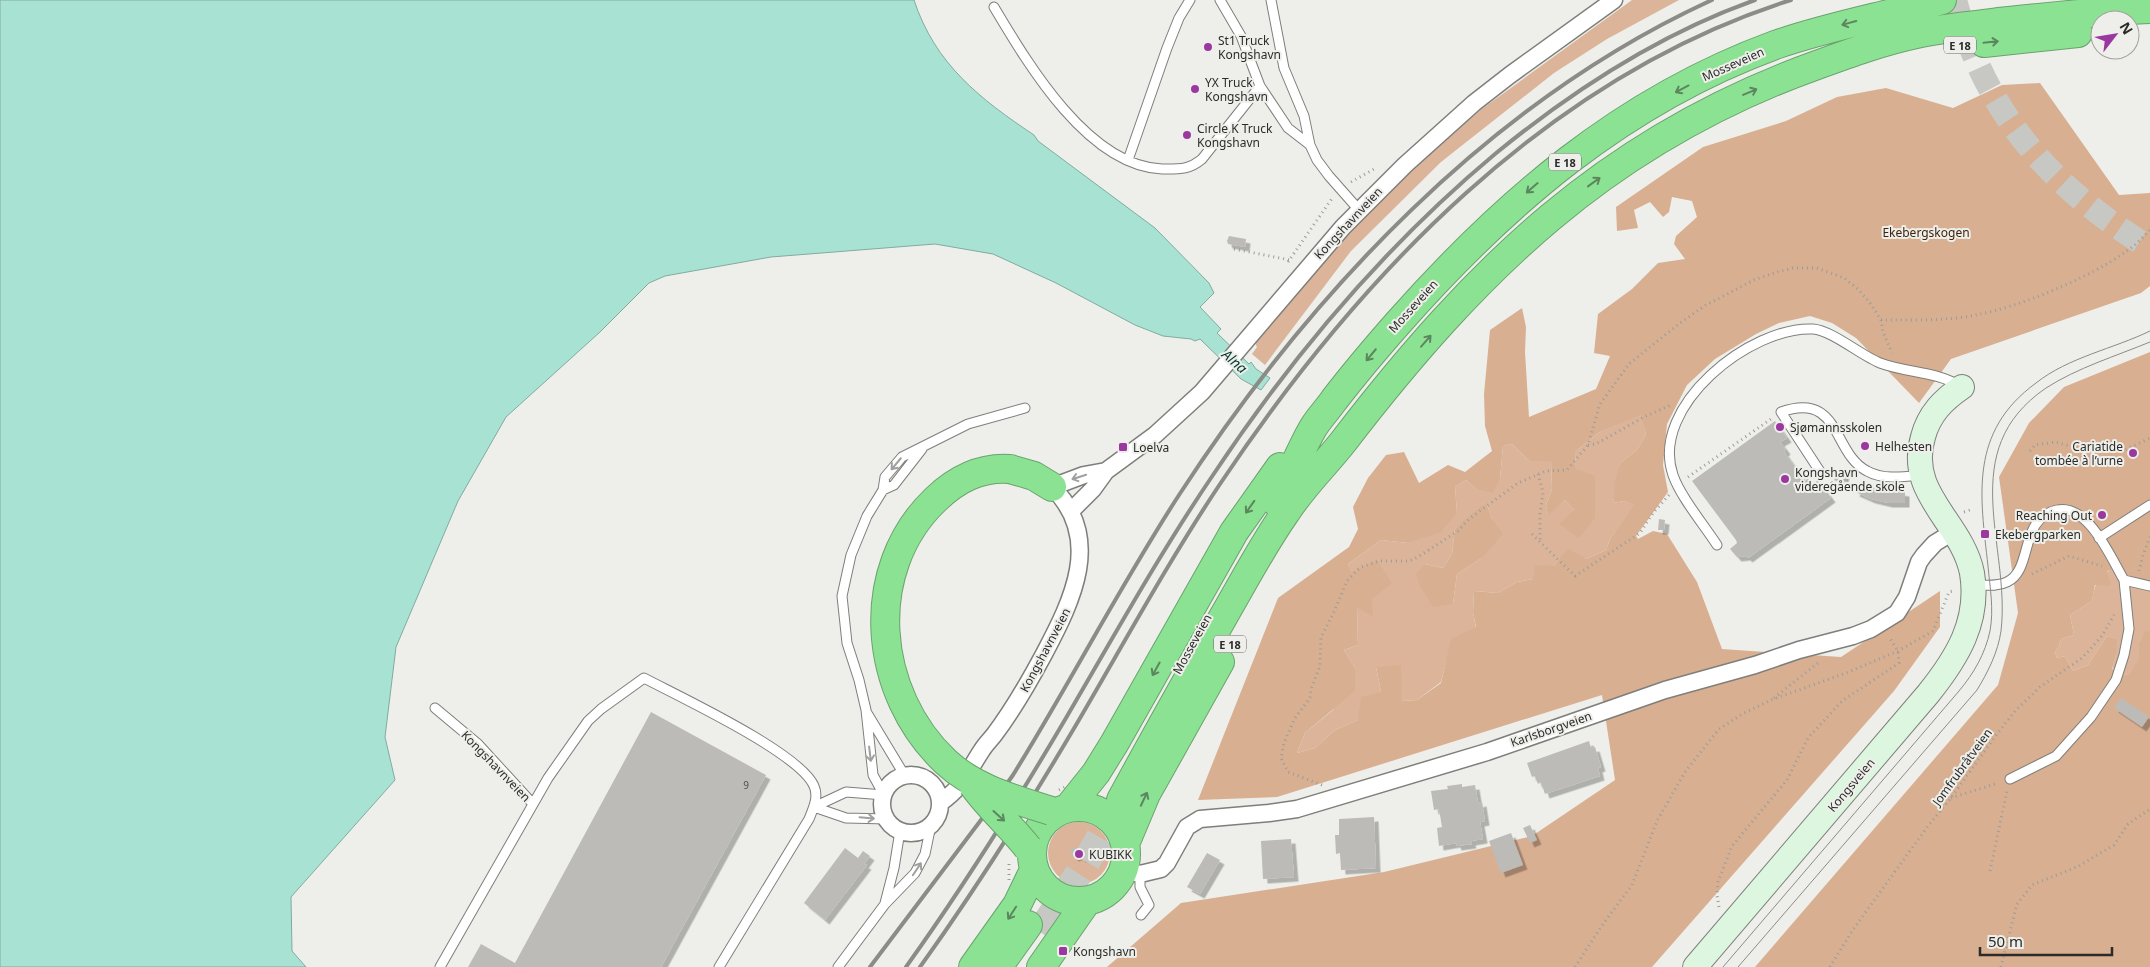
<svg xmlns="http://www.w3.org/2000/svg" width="2150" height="967" viewBox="0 0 2150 967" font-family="'Noto Sans',sans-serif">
<defs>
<filter id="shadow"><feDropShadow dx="4.5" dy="4.5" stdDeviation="0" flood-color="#0004"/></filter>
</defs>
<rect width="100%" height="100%" fill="#eeefea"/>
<!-- green -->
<path fill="#dbb49a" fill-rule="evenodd" d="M1632,0H1679L1607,39L1554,73L1441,162L1351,251L1265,365L1252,354L1257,347L1255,343L1350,232L1417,165L1479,111Z
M1640,414L1646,434L1637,450L1620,463L1613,503L1624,501L1635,505L1610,539L1606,550L1586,559L1560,557L1554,566L1533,579L1517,582L1498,593L1474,591L1473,612L1476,628L1446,662L1441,682L1417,700L1402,701L1401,691L1376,667L1381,692L1358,720L1335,730L1315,748L1297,753L1305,733L1333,710L1355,668L1344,650L1358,645L1357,607L1348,564L1381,540L1408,543L1457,513L1455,487L1466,480L1476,489L1500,479L1503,446L1512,444L1529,461H1551L1552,489L1546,505L1548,515L1565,500L1574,510L1579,538L1575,452L1598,433ZM1487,505L1492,519L1482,558L1457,574L1453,604L1425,564L1443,568L1452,554L1455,529Z
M2117,568L2141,580L2150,579V632H2145L2139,642L2140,659L2129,674L2118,675L2112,667L2116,655V639L2107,636L2088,665L2073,671L2065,656L2057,658L2055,652L2059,646L2061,639L2074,635L2070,615L2092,601C2095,583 2098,573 2117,568Z
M1048 853a31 31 0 1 1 62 0a31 31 0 1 1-62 0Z"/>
<!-- forest -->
<path fill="#d9af92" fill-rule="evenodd" d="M2040,83L2119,195L2150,193V286L2141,293L1951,359L1919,403L1856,338L1832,323L1810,316L1779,323L1756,334L1715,359L1687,385L1667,424L1663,465L1668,492L1636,536L1638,539L1653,531L1667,534L1697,582L1722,649L1841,657L1940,591V627L1894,691L1652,967H1107L1181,903L1384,872L1532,836L1615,780L1602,695L1277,797L1198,800L1278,598L1349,547L1358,529L1353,507L1368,478L1386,455L1404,452L1419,483L1448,465L1465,472L1492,451L1485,426L1484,394L1490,330L1522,308L1526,327L1525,352L1529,417L1596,389L1610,356L1594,353L1598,314L1632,289L1658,263L1685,259L1674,244L1676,236L1697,217L1692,201L1672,197L1669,212L1663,217L1650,202L1634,210L1638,228L1617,231L1616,207L1703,147L1786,121L1837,97L1886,88L1953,108L2002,85ZM1640,415L1646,434L1637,450L1620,463L1615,481L1613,503L1624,501L1634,505L1610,539L1606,550L1586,559L1569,549L1560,557L1554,566L1535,565L1533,579L1517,582L1498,593L1474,591L1473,612L1476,627L1451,639L1441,683L1417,700L1402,701L1401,665L1376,667L1381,692L1361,697L1358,720L1335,730L1315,748L1297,753L1305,733L1355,691V668L1344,650L1358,645L1357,607L1373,617L1372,599L1392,583L1377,560L1351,573L1348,564L1381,540L1408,543L1441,532L1457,513L1455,487L1466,480L1476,489L1493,493L1500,479L1503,446L1512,444L1529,461H1551L1552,489L1546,505L1548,516L1565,500L1574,510L1559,524L1579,538L1595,518V476L1576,469L1575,452L1598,433Z
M2150,352V579L2141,580L2121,577L2117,569L2107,571L2111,586L2095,585L2092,601L2070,615L2074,635L2061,639L2059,646L2055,652L2057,658L2065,656L2073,671L2088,665L2107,636L2117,639L2116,655L2112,668L2118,675L2129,674L2139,659V642L2145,631L2150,632V967H1755L1998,685L2018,613L1999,477L2029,423L2064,387Z
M1487,505L1492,519L1503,534L1482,558L1457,574L1453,604L1433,607L1420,586L1416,574L1425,564L1443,568L1452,554L1455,529L1481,506Z"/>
<!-- water -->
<path fill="#a7e2d2" stroke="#82aba0" d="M0,0H914C935,64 980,99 1034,135L1038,141L1155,228L1209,283L1214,293L1200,307L1221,329L1217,333L1249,364L1251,362L1256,369L1270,378L1261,390L1241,379L1200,339L1195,341L1191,339L1163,336L1135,325L1056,283L993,254L935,244L771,257L665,276L649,283L600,332L506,417L458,501L396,647L385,737L395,780L291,897L292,951L306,967H0Z"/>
<!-- building -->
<path fill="#bdbbb7" filter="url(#shadow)" d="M1229,236L1246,239L1245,247L1228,244L1227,241Z
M1775,421L1787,438L1780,442L1786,450L1784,452L1805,481L1808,478L1812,485L1818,480L1831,498L1748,558L1746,556L1737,557L1730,549L1737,543L1736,540L1692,481Z
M1831,470L1845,473L1844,478L1830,476Z
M1860,482L1875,488L1905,492V503H1888L1871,499L1855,492Z
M1659,519L1665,520L1664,530H1658Z
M2121,698L2149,717L2142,727L2114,708Z
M651,712L766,775L661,967H468L481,944L515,963Z
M1589,741L1591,748L1595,747L1601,767L1598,768L1600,776L1545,794L1541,782L1538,784L1535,776L1532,777L1527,763Z
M1462,784V787L1475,785L1478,803L1482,802L1485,821L1480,822L1483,839L1471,841L1472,844L1457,846L1456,843L1439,846L1437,828L1442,827L1439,809L1434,810L1431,791L1448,789L1447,786Z
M1374,817L1376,868L1341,870L1340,853L1336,854L1335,835H1339V819Z
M1530,825L1537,840L1530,843L1523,828Z
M1511,833L1523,865L1501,873L1489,841Z
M1291,839L1294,877L1263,879L1261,841Z
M1076,847L1079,852L1084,850L1087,856L1081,858L1080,855L1074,857L1070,850Z
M845,848L858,858L863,851L870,856L864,864L867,865L825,920L804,903Z
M1207,853L1220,860L1200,894L1187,887Z"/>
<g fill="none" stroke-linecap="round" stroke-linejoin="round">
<!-- secondary-tunnel -->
<path stroke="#c7c8c4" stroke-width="24" stroke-dasharray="24 12" stroke-linecap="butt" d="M1955,0C1986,114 2050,187 2150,248"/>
<!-- highway-tunnel -->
<path stroke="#c7c8c4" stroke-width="28" stroke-dasharray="28 14" stroke-linecap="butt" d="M1040,932L1085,864L1121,800"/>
<!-- lane casing -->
<g stroke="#7e7f7b" stroke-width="11">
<path id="lane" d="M1220,0L1241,36L1260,86L1288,128L1310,145
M1271,0L1284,68L1304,116L1310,145L1317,160L1329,176L1359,210
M994,7C1028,64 1088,166 1162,169C1179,169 1189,170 1202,159L1260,86
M1128,160L1167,48L1179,18L1190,0
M1821,473L1781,412C1841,391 1832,453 1867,471C1883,480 1903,477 1921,475
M883,490L894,485L922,449
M2099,538L2150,505
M1717,545C1704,525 1680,496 1673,475C1649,406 1751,326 1813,329C1831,330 1862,356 1880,363C1907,373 1935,371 1960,386
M1973,585C1984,585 1997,587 2007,582C2034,569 2018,519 2057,510C2088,503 2111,558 2124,580L2150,586
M435,708L478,744L533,804
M867,713L905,776
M2010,779L2056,756L2091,717L2116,680L2124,655L2129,629L2124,580
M884,795L873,775L866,710L859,680L847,643L842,596L851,555L867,516L883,490L885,477L902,457L968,424L1025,408
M814,807L846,818L887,819
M814,807L846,792L884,795
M1140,874V887L1149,905L1141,915
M885,903L894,868L900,831
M440,967L548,778L588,721L601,709L644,678C680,697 800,753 814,786C819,797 813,809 809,819L719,967
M838,967L885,904L915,873L925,854L931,825"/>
</g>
<!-- street casing -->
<g stroke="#7e7f7b" stroke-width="19">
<path id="street" d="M1071,511L1093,489L1106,471L1155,435L1202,392L1343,227L1405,165L1474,103L1510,75L1614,0
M882 804a29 29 0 1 1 58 0a29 29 0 1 1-58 0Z
M940,803C965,785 966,774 982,750C985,745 990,740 994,735C1013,710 1029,682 1044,654C1072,601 1104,538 1052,487L1084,475L1106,471
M1124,870L1140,874L1161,869L1167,863L1187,827L1200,819L1269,813L1297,809L1487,752L1665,690L1755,665L1799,650L1853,636L1871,629L1897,613L1907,597L1919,562L1924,555L1935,543L1953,532"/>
</g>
<!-- secondary casing -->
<g stroke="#7e7f7b" stroke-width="26">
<path id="secondary" d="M1695,967L1928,694C1957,658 1980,621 1972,573C1962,522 1906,494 1923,437C1929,414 1943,400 1962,387"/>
</g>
<!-- highway casing -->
<g stroke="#6aa26e" stroke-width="30">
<path id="highway" d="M1984,43L2078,33
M1010,469L1034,476L1052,487
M1276,502C1290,478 1299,452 1313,428C1319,418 1327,410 1334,400C1354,374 1376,348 1398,323C1504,203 1622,101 1775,45C1829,26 1887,16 1942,0
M1121,800C1154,739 1188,679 1222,619C1243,583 1262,546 1286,512C1303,486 1324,466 1343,442C1476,269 1607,140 1817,65C1850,53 1883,41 1916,34C1943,28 1971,26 1998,22C2049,17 2099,11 2150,9
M1032 854a47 47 0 1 1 94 0a47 47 0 1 1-94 0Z
M1068,808L1096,773L1114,744L1234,532L1280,467
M1125,844L1146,794L1220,662
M973,967L1017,905L1034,870
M998,967L1028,925
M1041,967L1087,901"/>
</g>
<!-- path -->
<path stroke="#9b9c98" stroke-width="3" stroke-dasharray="1 4" stroke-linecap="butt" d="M1351,182L1376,168
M1234,249L1290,260
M1288,262L1333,197
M1881,320C1912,320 1946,321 1976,315C2022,306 2089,278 2127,251C2136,245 2143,237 2150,230
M1588,445L1596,444L1644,417L1671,405
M2030,451L2035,445L2056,442L2087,451L2125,450L2150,438
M1538,474L1543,493L1540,514V542
M1688,477L1771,419
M1831,482L1835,487L1853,476
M1964,512L1973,509
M1532,534L1575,576L1640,533L1653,513L1669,495
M2139,571L2143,555L2150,537
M2032,574L2069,556L2102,566
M1774,698L1818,663
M1322,785L1288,772L1281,758L1284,743L1295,718L1310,698L1311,689L1320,666L1321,637L1333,614L1347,581L1355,572L1361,567L1379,561H1409L1418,557L1458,531L1469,519L1518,483L1546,471L1567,470L1588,445L1600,404L1629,364L1680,323L1706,305L1754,280L1777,272L1793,268H1817L1844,278L1858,289L1870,303L1881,320L1883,332L1892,353
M1951,798L1998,783
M1990,871L2007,791
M1719,907L1717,895L1718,882L1732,846L1787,780L1808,738L1842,701L1899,663L1898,651L1889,637
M1575,967L1603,924L1632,885L1657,821L1685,772L1719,729L1744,713L1771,700L1846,673L1898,651L1933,631L1949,592L1953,591
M1830,967L1852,931L1928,826L1951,798L1997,734L2015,711L2040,687L2082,658L2102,636L2114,615
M2001,967L2017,904L2032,885L2079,866L2114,845L2128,824L2150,809"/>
<!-- lane -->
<use href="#lane" stroke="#fff" stroke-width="9"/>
<!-- street -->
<use href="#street" stroke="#fff" stroke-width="16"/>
<!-- secondary -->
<use href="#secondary" stroke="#dcf6df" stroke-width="24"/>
<!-- highway -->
<use href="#highway" stroke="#8ce293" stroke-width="28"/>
<!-- tram -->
<path stroke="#8b8c88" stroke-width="1" d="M1723,967L1959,691C1974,673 1985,654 1990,631C1994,609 1990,588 1988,566C1980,495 1969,432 2036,383C2069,357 2113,349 2150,331
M1738,967L1977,690C1988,672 1998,652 2001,631C2011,545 1954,451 2046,388C2077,368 2116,356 2150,342"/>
<!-- rail -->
<path stroke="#8b8c88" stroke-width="4" d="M870,967L987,812L1013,775C1070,683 1120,586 1179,495C1310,293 1491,101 1712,0
M906,967C964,886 1016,803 1066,718C1114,636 1160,553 1213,475C1292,356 1385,246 1495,154C1573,90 1659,34 1755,0
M920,967C976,889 1027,808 1076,725C1123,645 1168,562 1220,484C1358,277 1547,77 1791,0"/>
<!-- highway-bridge casing -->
<g stroke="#6aa26e" stroke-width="30" stroke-linecap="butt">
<path id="highway-bridge" d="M1010,469C980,467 957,479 936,499C861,570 873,694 946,762C975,789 1014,799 1051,811
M973,785C990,809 1010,825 1028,848"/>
</g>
<!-- path-bridge -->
<path stroke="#9b9c98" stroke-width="3" stroke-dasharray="1 4" stroke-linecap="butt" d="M1059,790L1067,786
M1009,880V861"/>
<!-- highway-bridge -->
<use href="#highway-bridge" stroke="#8ce293" stroke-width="28"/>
</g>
<!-- one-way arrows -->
<defs><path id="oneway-shaft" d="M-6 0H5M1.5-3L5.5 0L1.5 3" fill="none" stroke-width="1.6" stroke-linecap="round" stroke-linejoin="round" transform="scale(1.25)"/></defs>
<g stroke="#5c875e">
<use href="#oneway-shaft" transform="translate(1849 23) rotate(165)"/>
<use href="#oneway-shaft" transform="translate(1991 42) rotate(-6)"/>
<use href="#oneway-shaft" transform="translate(1682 89) rotate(152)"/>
<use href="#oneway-shaft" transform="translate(1750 92) rotate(-23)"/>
<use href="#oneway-shaft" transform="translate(1594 182) rotate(-36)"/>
<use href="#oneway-shaft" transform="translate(1532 188) rotate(139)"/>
<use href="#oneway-shaft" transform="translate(1426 341) rotate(-49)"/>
<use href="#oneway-shaft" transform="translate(1371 355) rotate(130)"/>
<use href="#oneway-shaft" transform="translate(1250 507) rotate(125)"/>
<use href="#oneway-shaft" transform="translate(1156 669) rotate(119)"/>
<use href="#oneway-shaft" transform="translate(1144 799) rotate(-65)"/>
<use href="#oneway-shaft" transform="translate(999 816) rotate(42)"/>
<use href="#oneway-shaft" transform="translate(1012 913) rotate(123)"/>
</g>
<g stroke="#a0a09f">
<use href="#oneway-shaft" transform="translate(896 464) rotate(130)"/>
<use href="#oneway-shaft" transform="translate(1079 477) rotate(162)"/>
<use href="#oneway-shaft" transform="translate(870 754) rotate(83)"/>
<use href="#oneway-shaft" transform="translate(867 818) rotate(5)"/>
<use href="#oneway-shaft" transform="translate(917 869) rotate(-56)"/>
</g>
<!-- markers -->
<g fill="#9b389f" stroke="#eeefea" stroke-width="2">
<circle cx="1208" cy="47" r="5"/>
<circle cx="1195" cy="89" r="5"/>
<circle cx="1187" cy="135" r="5"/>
<circle cx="1780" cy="427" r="5"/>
<circle cx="1865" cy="446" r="5"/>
<rect x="1118" y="442" width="10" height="10" rx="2.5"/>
<circle cx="2133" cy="453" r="5"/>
<circle cx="1785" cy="479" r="5"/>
<circle cx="2102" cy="515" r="5"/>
<rect x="1980" y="529" width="10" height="10" rx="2.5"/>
<circle cx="1079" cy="854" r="5"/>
<rect x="1058" y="946" width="10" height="10" rx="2.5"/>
</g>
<g text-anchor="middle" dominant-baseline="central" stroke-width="4" stroke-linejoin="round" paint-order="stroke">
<!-- number labels -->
<g font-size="10" fill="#50504d">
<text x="746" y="785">9</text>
</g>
<!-- shield labels -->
<g fill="#eeefea" stroke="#666664" stroke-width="1">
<rect x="1944" y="36.5" width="32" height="17" rx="4"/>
<rect x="1549" y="153.5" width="32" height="17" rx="4"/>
<rect x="1214" y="635.5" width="32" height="17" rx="4"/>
</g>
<g font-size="11" font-weight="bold" fill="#2b2c2a">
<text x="1960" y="45">E 18</text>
<text x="1565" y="162">E 18</text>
<text x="1230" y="644">E 18</text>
</g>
<!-- poi labels -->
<g font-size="12" fill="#2b2c2a" stroke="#eeefea" text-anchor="start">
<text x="1218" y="40">St1 Truck<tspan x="1218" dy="14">Kongshavn</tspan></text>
<text x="1205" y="82">YX Truck<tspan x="1205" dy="14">Kongshavn</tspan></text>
<text x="1197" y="128">Circle K Truck<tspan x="1197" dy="14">Kongshavn</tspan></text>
<text x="1790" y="427">Sjømannsskolen</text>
<text x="1875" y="446">Helhesten</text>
<text x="2123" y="446" text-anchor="end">Cariatide<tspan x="2123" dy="14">tombée à l’urne</tspan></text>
<text x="1133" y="447">Loelva</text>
<text x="1795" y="472">Kongshavn<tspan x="1795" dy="14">videregående skole</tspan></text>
<text x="2092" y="515" text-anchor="end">Reaching Out</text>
<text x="1995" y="534">Ekebergparken</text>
<text x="1089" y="854">KUBIKK</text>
<text x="1073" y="951">Kongshavn</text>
</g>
<!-- street labels -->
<g font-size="12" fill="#2b2c2a" stroke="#eeefea">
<text transform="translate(1733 64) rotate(-24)">Mosseveien</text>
<text transform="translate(1348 223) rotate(-47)">Kongshavnveien</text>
<text transform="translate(1413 306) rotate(-48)">Mosseveien</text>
<text transform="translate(1192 644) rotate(-61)">Mosseveien</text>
<text transform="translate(1045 650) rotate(-62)">Kongshavnveien</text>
<text transform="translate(1551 729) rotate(-19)">Karlsborgveien</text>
<text transform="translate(496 766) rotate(46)">Kongshavnveien</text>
<text transform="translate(1962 767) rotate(-54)">Jomfrubråtveien</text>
<text transform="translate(1851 785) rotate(-50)">Kongsveien</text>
</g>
<!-- park labels -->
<g font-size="12" fill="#40230c" stroke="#eeefea">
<text x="1926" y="232">Ekebergskogen</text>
</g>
<!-- water labels -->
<g font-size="14" font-style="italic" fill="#01382e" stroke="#eeefea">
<text transform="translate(1235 361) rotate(41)">Alna</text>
</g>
</g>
<!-- north arrow -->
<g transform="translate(2115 35) rotate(59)"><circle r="24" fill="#eeefea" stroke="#a0a19d"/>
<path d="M0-4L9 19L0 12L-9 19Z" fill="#9b389f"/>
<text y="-8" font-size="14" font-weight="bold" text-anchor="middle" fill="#2b2c2a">N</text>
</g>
<!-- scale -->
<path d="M1980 947v8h132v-8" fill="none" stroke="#2b2c2a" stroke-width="2.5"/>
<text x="1988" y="947" font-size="15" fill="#2b2c2a" stroke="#eeefea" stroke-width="4" paint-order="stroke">50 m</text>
</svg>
